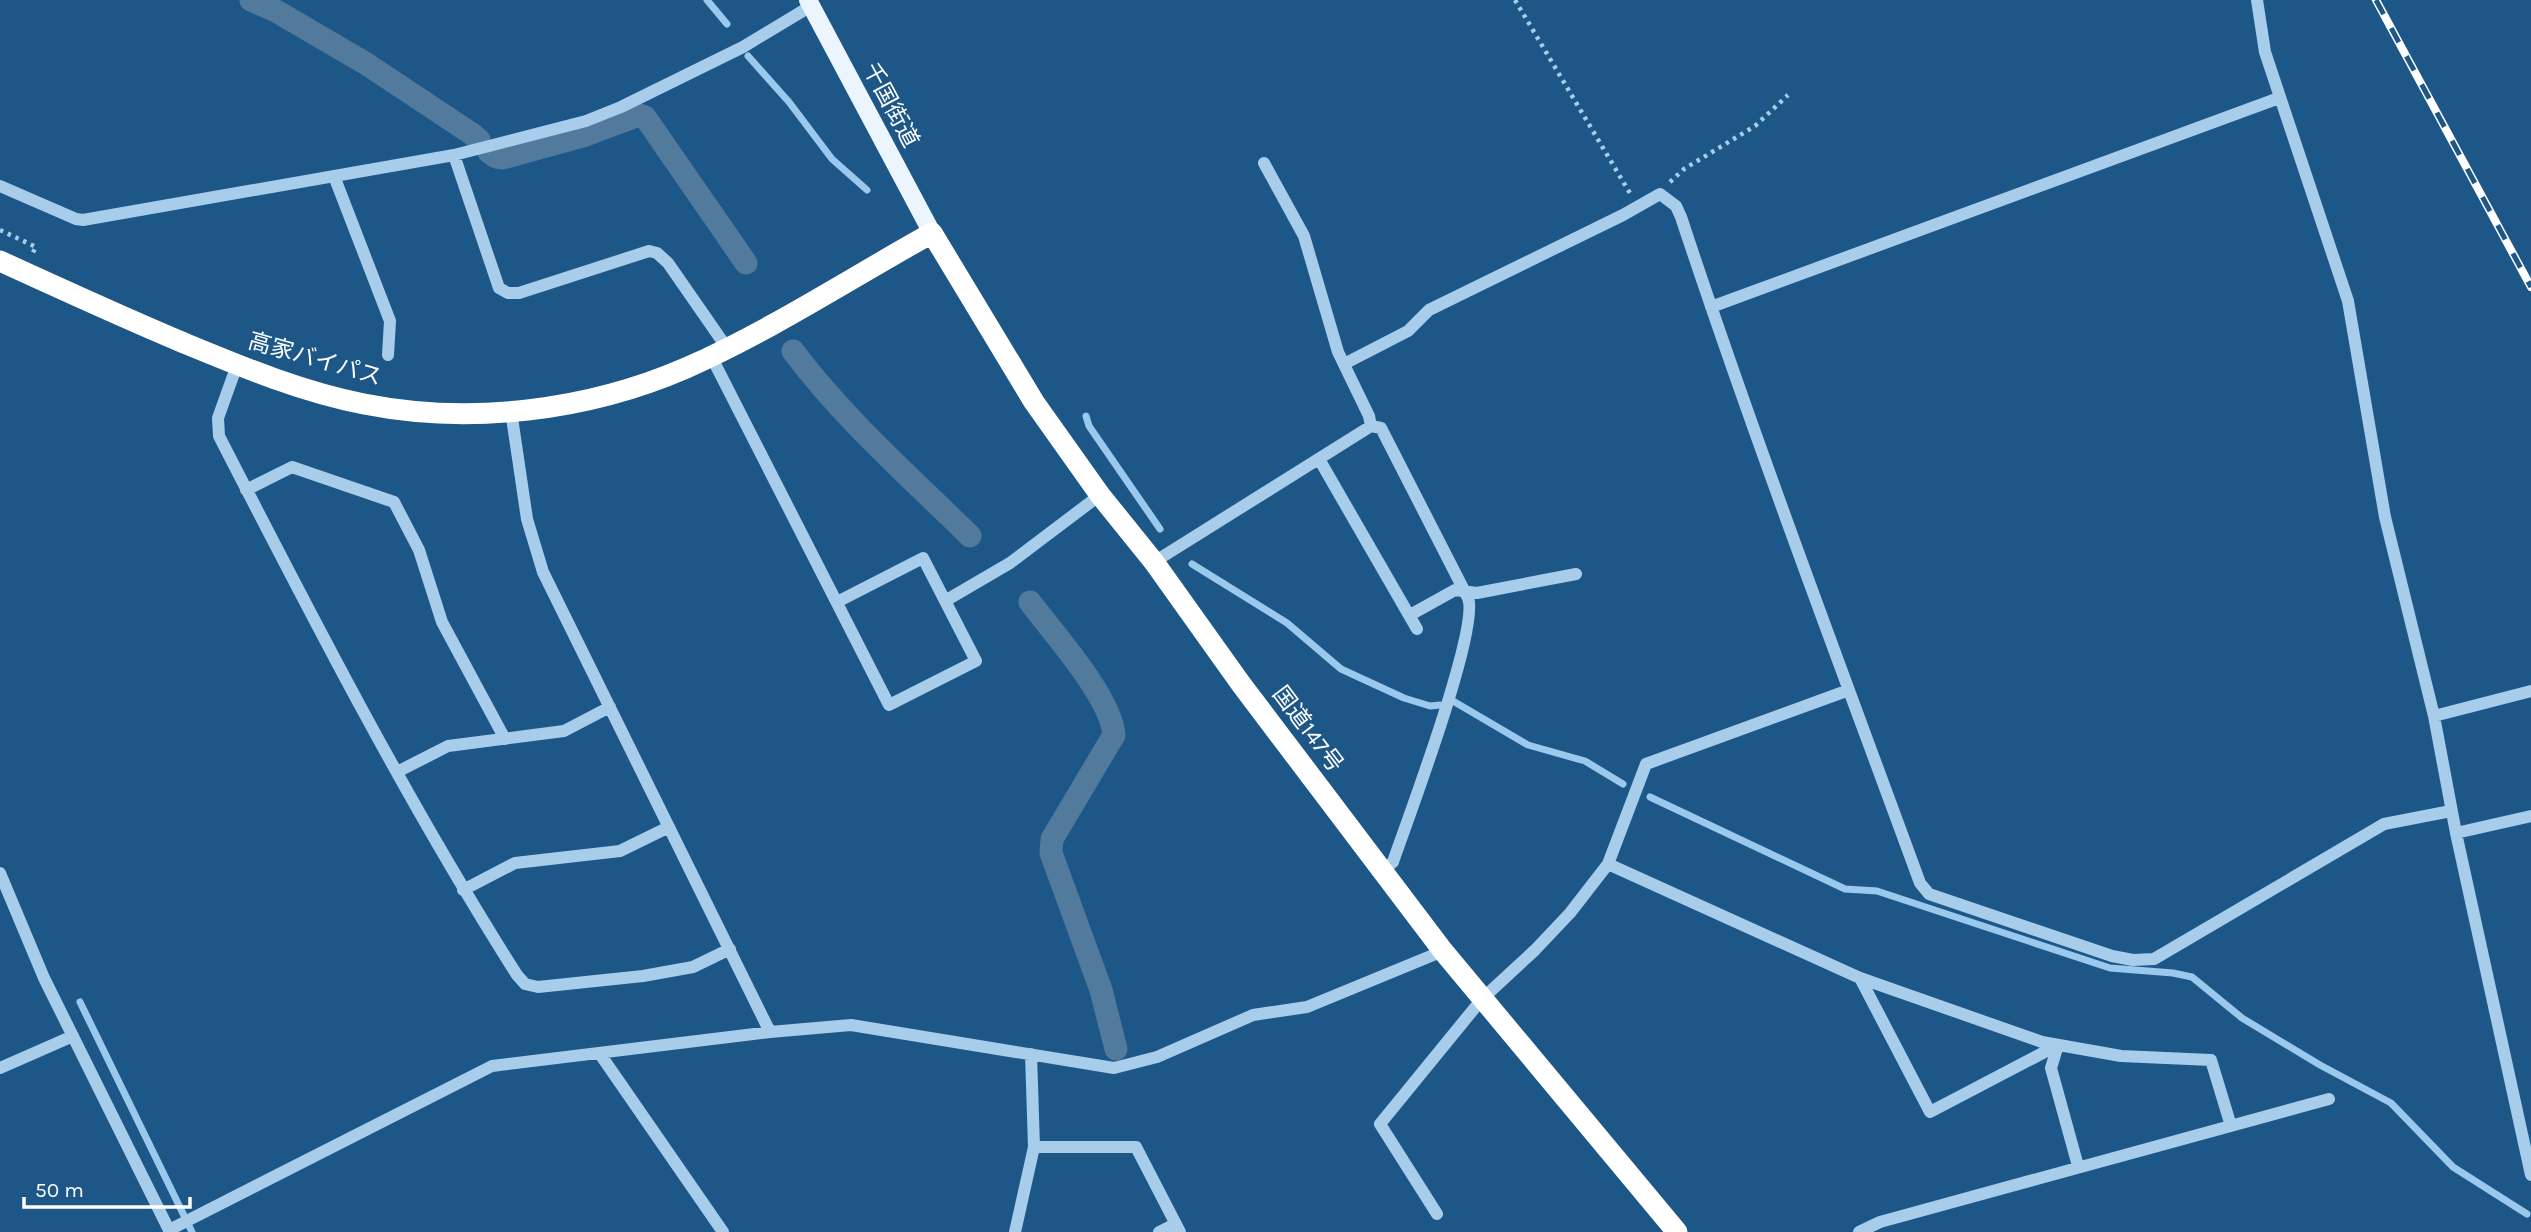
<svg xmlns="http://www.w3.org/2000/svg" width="2531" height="1232" viewBox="0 0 2531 1232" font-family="Karla,'Noto Sans JP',sans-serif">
<rect width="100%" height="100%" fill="#1d5788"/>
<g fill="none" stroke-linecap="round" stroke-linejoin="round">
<!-- stream -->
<path stroke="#9ac9ed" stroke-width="7" d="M707,0L727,24
M748,56L789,102L832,159L867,190
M1086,416L1089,426L1160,529
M1192,564L1287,623L1341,669L1404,698L1430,706L1440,705
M1453,701L1528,745L1585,761L1623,784
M1650,797L1845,889L1877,891L2110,968L2173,973L2192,977L2242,1018L2320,1065L2391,1103L2453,1167L2527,1214
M80,1002L192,1232"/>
<!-- canal -->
<path stroke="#527a9d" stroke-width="23" d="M251,0L276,11L365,63L472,134L479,140
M489,152L496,157L503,158L583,136L639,115L645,117L746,263
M793,351C844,419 909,476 970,536
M1030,602C1054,634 1111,697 1114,735L1052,839L1051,853L1101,990L1116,1049"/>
<!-- path -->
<path stroke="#a7cdeb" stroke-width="4.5" stroke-dasharray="3.5 5" stroke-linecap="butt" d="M1515,0L1631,195
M1670,182L1684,169L1755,126L1788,95
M0,230L36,247L32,254"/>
<!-- minor -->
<path stroke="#a7cdeb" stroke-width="12" d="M2257,0L2265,52L2348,301L2385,517L2434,716L2456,833L2531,1175
M454,155L499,288L508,293H519L649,251L657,253L668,263L727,348
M334,176L390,321L388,355
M0,186L76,219L83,220L454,155L586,121L621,107L743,47L811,6
M1711,307L2279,98
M711,356L889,705L976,661L923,558L837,602
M1344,364L1408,331L1429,310L1623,215L1660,194L1676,206L1681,217C1755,441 1839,662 1920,883L1929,894L2112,956L2133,960L2154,959L2384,824L2451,811
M237,365L218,418L219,436C313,619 407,802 517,975L525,984L538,987L643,976L693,967L730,949
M511,411L527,519L543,572L770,1032
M1371,426L1381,428L1468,598C1480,628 1407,821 1393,862L1382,871
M1319,459L1417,629
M246,490L292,467L394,502L419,550L442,622L505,739
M1154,562L1371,426L1369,416L1338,352L1304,236L1264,163
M945,601L1010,563L1100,495
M1410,615L1455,590L1477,593L1576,574
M2434,716L2531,691
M397,772L448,746L564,731L610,707
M2456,833L2531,816
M1608,864L1860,978L2042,1042L2121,1056L2211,1060L2231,1126
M0,873L44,978L170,1232
M463,890L515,863L620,851L669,827
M1860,978L1930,1112L2058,1045
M2058,1045L2051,1068L2078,1166
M600,1054L723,1232
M1031,1054L1034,1147H1136L1180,1232
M0,1068L73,1036
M1437,1214L1380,1124L1482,999L1535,950L1570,913L1608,864L1646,764L1849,690
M169,1230L492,1066L770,1032L851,1025L1114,1068L1157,1057L1253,1015L1307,1007L1443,951
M1015,1232L1034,1147
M1159,1232L1175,1224
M1859,1232L1880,1222L2329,1099"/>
<!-- major -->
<path stroke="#ecf5fe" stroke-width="18" d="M808,0L932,233"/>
<!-- highway -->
<path stroke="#fff" stroke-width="21" d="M0,261C61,289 122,317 184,343C242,367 302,392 364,404C470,425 587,411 686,368C770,331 851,278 932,233L1034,402L1100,495L1154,562L1241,684L1443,951L1677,1232"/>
<!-- rail casing -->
<g stroke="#fff" stroke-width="8">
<path id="rail" d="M2376,0L2531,287"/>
</g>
<!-- rail -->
<use href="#rail" stroke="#1d5788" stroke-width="5" stroke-dasharray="16" stroke-linecap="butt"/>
</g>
<g text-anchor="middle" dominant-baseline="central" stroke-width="5" stroke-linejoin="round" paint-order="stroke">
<!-- street labels -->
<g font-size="23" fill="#fff" stroke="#1d5788">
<text transform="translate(891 105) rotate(62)">千国街道</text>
<text transform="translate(315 359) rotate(16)">高家バイパス</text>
<text transform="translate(1308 729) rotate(53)">国道147号</text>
</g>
</g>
<!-- scale -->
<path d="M24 1197v10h166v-10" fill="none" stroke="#ffffff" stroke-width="3.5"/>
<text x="35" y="1197" font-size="21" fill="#ffffff" stroke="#1d5788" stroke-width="5" paint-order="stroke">50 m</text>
</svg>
